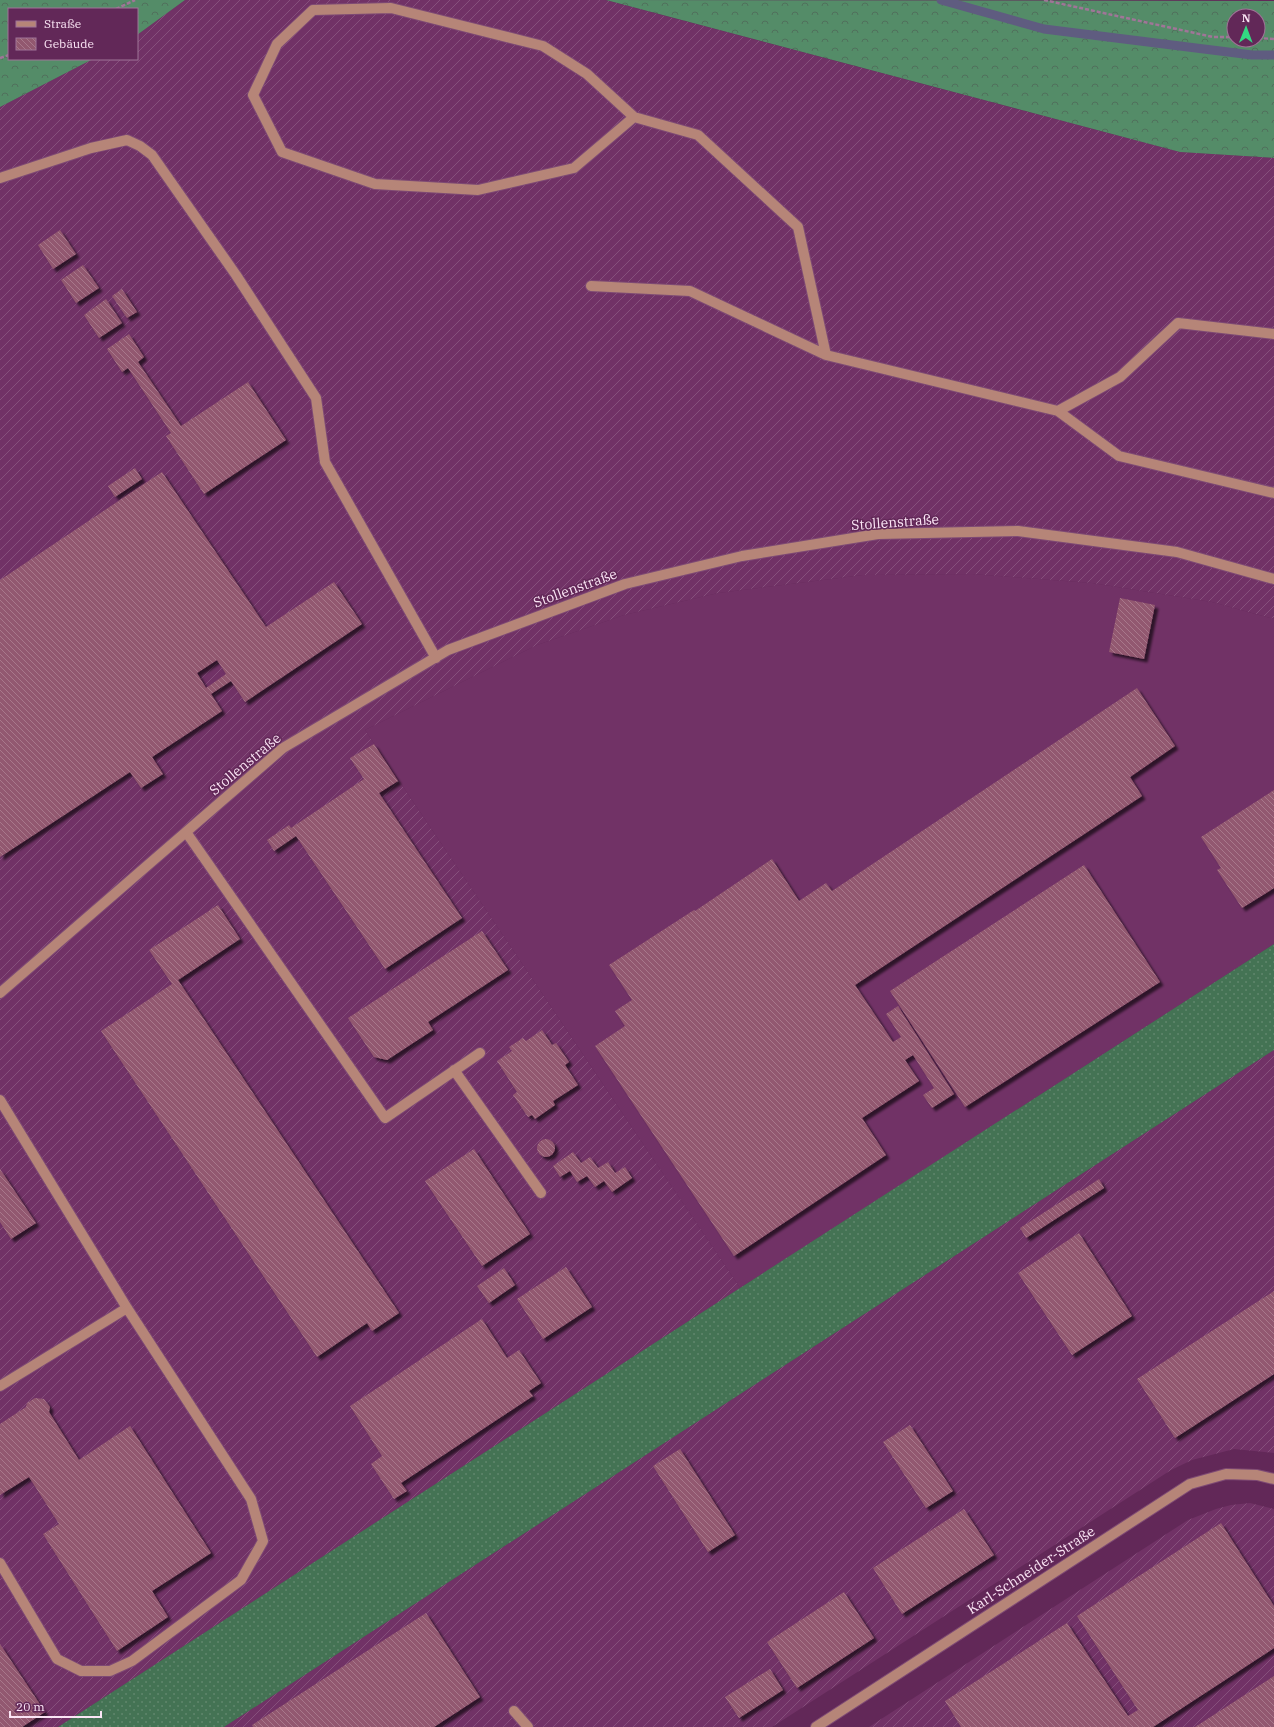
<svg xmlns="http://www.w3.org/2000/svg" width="1274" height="1727" viewBox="0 0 1274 1727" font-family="'IBM Plex Serif',serif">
<defs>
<pattern id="industrial-furrows" width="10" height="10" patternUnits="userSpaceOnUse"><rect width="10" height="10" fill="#713266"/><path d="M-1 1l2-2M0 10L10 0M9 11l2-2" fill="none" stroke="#86507c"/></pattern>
<pattern id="grass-dots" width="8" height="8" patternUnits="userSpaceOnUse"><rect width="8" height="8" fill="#447354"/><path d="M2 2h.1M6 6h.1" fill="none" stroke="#60876d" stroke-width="1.8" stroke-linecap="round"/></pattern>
<pattern id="forest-crowns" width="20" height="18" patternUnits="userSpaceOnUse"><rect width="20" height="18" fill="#548c68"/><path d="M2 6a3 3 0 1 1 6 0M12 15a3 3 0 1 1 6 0" fill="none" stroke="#50705c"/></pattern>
<pattern id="building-back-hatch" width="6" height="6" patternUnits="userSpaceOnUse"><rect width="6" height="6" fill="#92586f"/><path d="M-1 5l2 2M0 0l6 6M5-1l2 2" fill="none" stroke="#a8788b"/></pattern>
<filter id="shadow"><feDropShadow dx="3.5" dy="3.5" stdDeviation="1" flood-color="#0009"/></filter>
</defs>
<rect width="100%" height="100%" fill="#622858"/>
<!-- built -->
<path fill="#713266" d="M972,574L1092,583L1212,602L1274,619V944L740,1288L365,730L537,645L624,615L718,593L863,575Z"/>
<!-- industrial -->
<path fill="url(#industrial-furrows)" d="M185,0H605L1180,152L1274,158V619L1212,602L1092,583L972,574L863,575L718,593L624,615L537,645L365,730L740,1288L58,1727H0V107L93,59H137V35Z
M1274,1050V1453L1234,1449L1192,1460L1171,1470L772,1727H224Z
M1250,1503L1274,1509V1727H869L1188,1520L1216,1509L1231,1505Z"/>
<!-- grass -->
<path fill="url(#grass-dots)" d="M1274,944V1050L224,1727H58Z"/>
<!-- forest -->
<path fill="url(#forest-crowns)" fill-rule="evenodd" d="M0,0H185L137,35V9H9V59H93L0,107Z
M606,0L1274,1V158L1180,152ZM1234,16H1258V40H1234Z"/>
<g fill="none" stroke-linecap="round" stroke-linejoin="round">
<!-- stream -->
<path stroke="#5f5c80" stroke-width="9" d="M941,0L1044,29L1252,55H1274"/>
</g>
<!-- building -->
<path fill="url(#building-back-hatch)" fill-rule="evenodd" filter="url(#shadow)" d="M60,230L76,254L53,269L38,245Z
M83,265L99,288L76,303L61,280Z
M122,289L137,312L127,318L112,296Z
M106,299L122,323L99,338L84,315Z
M129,334L144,357L138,362L181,426L248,382L286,440L204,494L166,436L171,433L128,368L122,372L107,349Z
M135,468L142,479L115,497L108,486Z
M162,472L266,627L334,582L362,624L245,702L231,681L211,694L222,711L152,757L163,774L141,788L130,772L0,857V580ZM217,660L226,674L206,688L197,673Z
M1120,598L1155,605L1144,659L1109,652Z
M1137,688L1175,746L1130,777L1142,796L855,985L893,1042L901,1037L886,1014L898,1006L954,1094L932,1108L923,1095L934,1088L913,1055L905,1060L919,1081L862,1118L886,1155L734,1256L595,1046L625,1026L615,1011L632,1000L609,965L694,910L695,911L772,859L799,901L826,883L832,891Z
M374,744L398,781L379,793L462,918L385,969L296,836L274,851L267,840L289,825L291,828L364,779L350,758Z
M1274,790V888L1242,908L1217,870L1221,868L1201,837Z
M1084,865L1160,982L965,1107L890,991Z
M218,905L240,939L178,980L399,1313L372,1331L367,1323L317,1357L101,1031L172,984L149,950Z
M482,931L508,970L428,1022L433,1030L387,1060L374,1057L348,1018Z
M542,1030L552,1045L556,1043L569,1062L565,1065L578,1085L553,1101L555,1105L535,1119L532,1115L528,1117L513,1095L517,1092L497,1061L512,1051L509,1047L523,1038L526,1041Z
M537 1148a9 9 0 1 1 18 0a9 9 0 1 1-18 0Z
M474,1149L530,1234L482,1266L425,1181Z
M573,1152L581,1163L590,1157L598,1168L608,1162L615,1173L625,1167L632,1178L612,1192L604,1181L595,1187L587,1176L577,1182L570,1171L560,1177L553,1166Z
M0,1169L36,1223L11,1239L0,1222Z
M1099,1179L1104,1188L1026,1238L1020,1228L1079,1190L1081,1191Z
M1079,1233L1132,1316L1072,1355L1018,1273Z
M566,1267L592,1307L543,1339L517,1299Z
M504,1268L515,1285L489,1303L477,1286Z
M1274,1291V1374L1175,1438L1137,1379Z
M482,1319L507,1358L519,1350L541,1383L529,1391L533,1396L401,1483L407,1491L394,1499L371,1464L382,1456L350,1406Z
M35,1398L44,1399L50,1407L49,1412L79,1460L130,1426L211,1553L152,1591L168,1617L117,1651L43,1534L59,1524L29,1477L0,1495V1424L26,1407L27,1403Z
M910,1425L953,1491L926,1508L883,1442Z
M680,1449L735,1535L708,1552L653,1466Z
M964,1509L994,1555L902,1614L873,1568Z
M1221,1523L1274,1606V1648L1153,1727H961L945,1701L1067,1623L1128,1716L1138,1710L1077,1616Z
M844,1592L874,1638L797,1688L767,1642Z
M426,1613L480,1697L434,1727H253L252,1725Z
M0,1644L45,1712L22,1727H0Z
M770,1669L783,1690L739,1718L725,1697Z
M1274,1676V1727H1195Z"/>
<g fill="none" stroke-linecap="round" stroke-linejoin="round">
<!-- minor casing -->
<g stroke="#7e4a74" stroke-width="12">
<path id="minor" d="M634,117L574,168L478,190L375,184L282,152L253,95L277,44L313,10L391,8L543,46L587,74L634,117L698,135L798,227L826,355L1058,411L1120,377L1178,323L1274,334
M0,178L91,148L127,140L140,146L152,155L236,275L316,398L325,462L436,658
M591,286L690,291L826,355
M1058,411L1119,456L1274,493
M186,832L385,1118L480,1053
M0,993L283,748L448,650L625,584L742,556L878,534L1018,531L1177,552L1274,579
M454,1070L541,1193
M0,1100L127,1308L251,1499L263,1541L241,1580L132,1661L110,1671H81L57,1659L0,1563
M0,1386L127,1308
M514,1711L528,1727
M816,1727L1190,1484L1226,1474L1257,1475L1274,1479"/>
</g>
<!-- path -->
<path stroke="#a07598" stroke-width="2.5" stroke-dasharray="4 2" stroke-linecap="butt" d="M1044,0L1213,37H1234
M116,9L135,0
M1258,38L1274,39
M0,58L9,55"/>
<!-- minor -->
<use href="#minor" stroke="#b68578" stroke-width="10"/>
</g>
<g text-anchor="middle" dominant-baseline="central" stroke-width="3" stroke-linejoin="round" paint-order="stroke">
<!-- street labels -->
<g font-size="14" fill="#fbe5f5" stroke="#622858">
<text transform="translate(895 522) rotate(-4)">Stollenstraße</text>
<text transform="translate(575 588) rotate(-20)">Stollenstraße</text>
<text transform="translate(245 764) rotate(-40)">Stollenstraße</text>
<text transform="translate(1031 1570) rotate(-33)">Karl-Schneider-Straße</text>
</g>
</g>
<!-- legend -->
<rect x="8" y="8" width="130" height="52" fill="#622858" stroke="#9f7497"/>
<rect x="16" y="21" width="20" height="6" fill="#b68578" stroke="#9f7497"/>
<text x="44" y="28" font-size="12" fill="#fbe5f5">Straße</text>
<rect x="16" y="38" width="20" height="12" fill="url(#building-back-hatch)" stroke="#9f7497"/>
<text x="44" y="48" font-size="12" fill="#fbe5f5">Gebäude</text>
<!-- north arrow -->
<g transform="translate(1246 28) rotate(1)"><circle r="19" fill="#622858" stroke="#9f7497"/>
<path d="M0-3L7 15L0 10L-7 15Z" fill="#33d882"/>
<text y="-6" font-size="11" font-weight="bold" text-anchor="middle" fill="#fbe5f5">N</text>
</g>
<!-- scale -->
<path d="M10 1711v6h91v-6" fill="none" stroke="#fbe5f5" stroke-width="2"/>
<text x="16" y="1711" font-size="12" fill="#fbe5f5" stroke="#622858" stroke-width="3" paint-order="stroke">20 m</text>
</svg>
